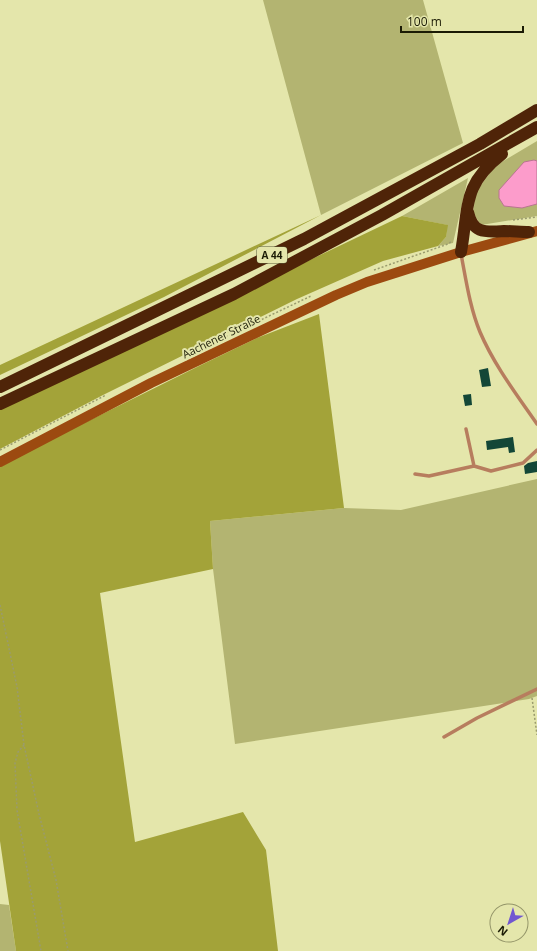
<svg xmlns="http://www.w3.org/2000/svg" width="537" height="951" viewBox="0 0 537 951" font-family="'Open Sans',sans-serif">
<rect width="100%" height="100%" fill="#e4e6ab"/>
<!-- green -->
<path fill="#b3b471" d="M263,0H423L463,143L321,215Z
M537,141V216L481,225L473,213L476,192L495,166Z
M468,178L453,243L438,246L446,237L447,225L402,216Z
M537,479V696L529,699L235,744L213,569L210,521L344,508L401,510Z
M0,904L9,905L16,951H0Z"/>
<!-- forest -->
<path fill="#a3a339" d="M321,215L164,297L0,375V365Z
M402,216L448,225L446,237L438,246L383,261L297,299L103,395L0,449V408Z
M319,314L344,508L210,521L213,569L100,593L135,842L243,812L266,850L278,951H16L0,841V467L52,439L199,366L257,338Z"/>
<!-- water -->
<path fill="#fc9ccb" stroke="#b87590" d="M534,160L537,161V204L522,208L504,206L499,198V190L524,162Z"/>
<!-- building -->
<path fill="#134737" d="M488,368L491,386L482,387L479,370Z
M471,394L472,405L465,406L463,395Z
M513,437L515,452L509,453L508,447L487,450L486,441Z
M537,461V472L525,474L524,466L528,463Z"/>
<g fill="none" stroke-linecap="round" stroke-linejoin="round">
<!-- path -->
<path stroke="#9a9b6e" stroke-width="1.5" stroke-dasharray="2 2" stroke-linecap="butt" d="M513,220L537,217
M374,270L448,244L452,241
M204,347L311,296
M0,450L106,395
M0,605L17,687L24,745L39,814L56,880L68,951
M532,698L537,735
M24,745L18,752L15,763L17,810L41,951"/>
<!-- lane -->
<path stroke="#b77d5e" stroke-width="3.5" d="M461,254C466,280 470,308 480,332C494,365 517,395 537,424
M466,429L474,466
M415,474L429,476L474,466L491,471L523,463L537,450
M444,737L477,718L537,689"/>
<!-- secondary -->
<path stroke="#9c4a10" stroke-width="10" d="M0,462L151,383L336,295L367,282L461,252L537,231"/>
<!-- highway -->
<path stroke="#4f2408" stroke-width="12" d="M468,212C473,234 485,232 504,231C512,231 521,232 529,232
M461,252C469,207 462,185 502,154
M0,387L304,239L480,144L537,110
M0,404L234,294L382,215L537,127"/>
</g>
<g text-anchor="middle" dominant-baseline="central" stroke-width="4" stroke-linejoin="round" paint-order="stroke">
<!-- shield labels -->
<rect fill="#e4e6ab" stroke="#575837" stroke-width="1" x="257" y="247" width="30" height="16" rx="3"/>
<g font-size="10" font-weight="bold" fill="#1b1b05">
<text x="272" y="255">A 44</text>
</g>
<!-- street labels -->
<g font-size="11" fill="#1b1b05" stroke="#e4e6ab">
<text transform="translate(221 336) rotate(-26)">Aachener Straße</text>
</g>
</g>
<!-- north arrow -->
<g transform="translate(509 923) rotate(219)"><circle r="19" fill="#e4e6ab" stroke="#949569"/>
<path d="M0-3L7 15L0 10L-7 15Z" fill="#7156d0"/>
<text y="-6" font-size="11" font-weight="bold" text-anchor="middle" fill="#1b1b05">N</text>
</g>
<!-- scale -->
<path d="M401 26v6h122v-6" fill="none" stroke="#1b1b05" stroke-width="2"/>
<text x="407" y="26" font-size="12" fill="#1b1b05" stroke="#e4e6ab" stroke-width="3" paint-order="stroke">100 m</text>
</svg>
